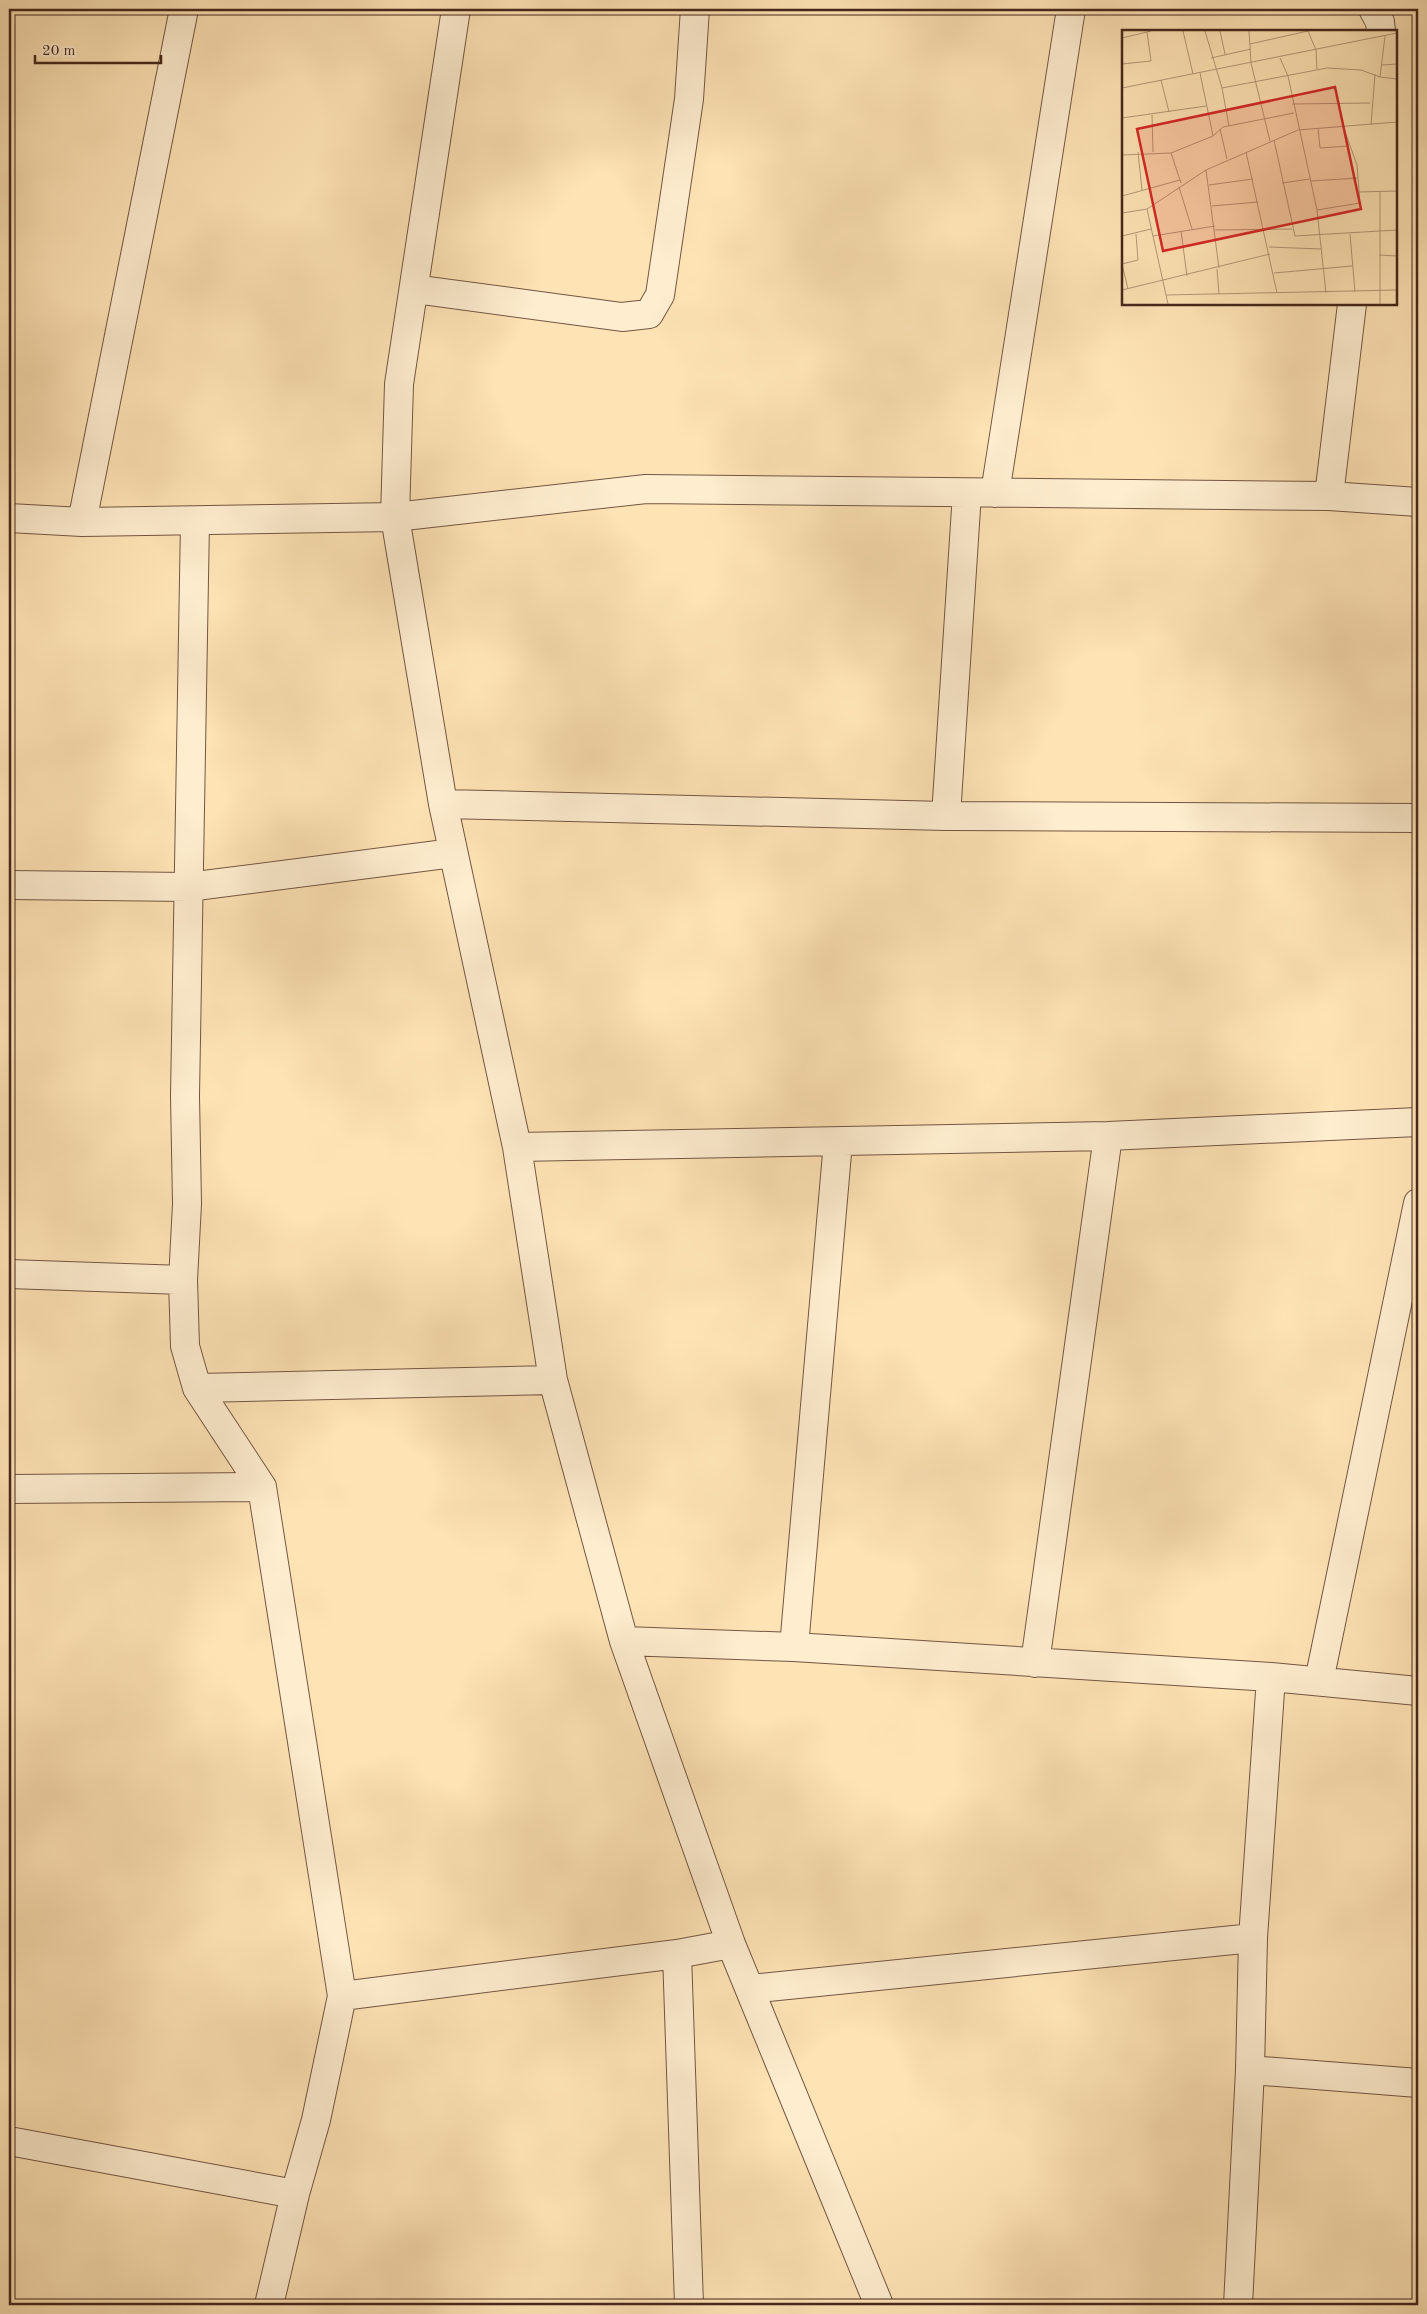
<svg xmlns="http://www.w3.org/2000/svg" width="1427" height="2314" viewBox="0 0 1427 2314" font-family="'Old Standard TT',serif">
<rect width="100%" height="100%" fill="#fee3b5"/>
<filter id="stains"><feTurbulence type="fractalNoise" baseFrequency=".004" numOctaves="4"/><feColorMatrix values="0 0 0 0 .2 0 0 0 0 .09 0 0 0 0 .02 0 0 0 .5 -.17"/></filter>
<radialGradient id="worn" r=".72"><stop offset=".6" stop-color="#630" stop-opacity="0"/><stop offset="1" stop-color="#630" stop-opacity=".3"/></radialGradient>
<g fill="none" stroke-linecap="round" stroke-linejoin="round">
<!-- minor casing -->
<g stroke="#735642" stroke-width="30">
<path id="minor" d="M456,9L399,384L395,517L443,804L517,1147L553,1380L624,1641L731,1944L879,2305
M1373,9L1380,22L1381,31
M414,289L622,317L649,314L660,295L689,99L695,9
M995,493L1071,9
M1329,496L1352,304
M9,518L82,522L395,517L646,489L1329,496L1418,502
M195,521L185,1096L187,1204L183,1280L185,1346L197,1388L262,1487L342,1996L316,2120L295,2194L269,2305
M82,522L184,9
M443,804L946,816L1418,818
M946,816L967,493
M9,885L188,887L453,853
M517,1147L1108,1136L1418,1122
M9,1274L183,1280
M197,1388L553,1380
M9,1489L262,1487
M624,1641L794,1647L1271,1677L1418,1691
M794,1647L838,1142
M1035,1663L1108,1136
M1319,1681L1418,1203
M677,1954L689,2305
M750,1989L1253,1938
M342,1996L677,1954L731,1944
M1250,2070L1418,2083
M9,2141L295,2194
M1238,2305L1250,2070L1253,1938L1271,1677"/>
</g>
<!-- minor -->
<use href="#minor" stroke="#feedcf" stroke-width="28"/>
</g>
<!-- overview -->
<g transform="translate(1122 30)">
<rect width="275" height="275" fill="#fee3b5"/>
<path fill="none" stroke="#b49878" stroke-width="1" d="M61,1L71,44M83,1L100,58L107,96M98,1L103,24M127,1L129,33L148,111M186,1L194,20L195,39M263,6L258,47L275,49M0,8L29,1M128,14L186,1M89,28L129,19M158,28L166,46L195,180L204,263M0,34L29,31L25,2M260,35L275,34M78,43L91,106M39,50L47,82M0,58L275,3M100,58L205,38L239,40L258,47M170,74L248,73M30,85L31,122M0,88L84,76M249,95L253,44M196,98L198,118L227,116M98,99L105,129M152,110L173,206L275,200M16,122L20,160M124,122L155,263M49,123L59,153M0,125L49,123L91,106L101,97L172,83M84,140L97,238M189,151L236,148M160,153L188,149M87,155L131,149M57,157L70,199M237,162L275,161M0,166L58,150M90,176L136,172M25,179L46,274M195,180L238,173L235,135L221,96M0,183L25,179L84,140L176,100L275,92M93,200L170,199M59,201L65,246M228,204L233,262M0,206L29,199M31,206L93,196M147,217L199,219M257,225L275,226M0,234L16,230L14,204M0,234L6,259M95,239L97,264M152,243L230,236M0,260L148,224M44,265L275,260M258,274V162"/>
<path fill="#d62828" fill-opacity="0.15" stroke="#d62828" stroke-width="2.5" d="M213,57L239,179L41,221L15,99Z"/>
<rect width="275" height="275" fill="none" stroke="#45271c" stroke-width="2.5"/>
</g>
<!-- margin -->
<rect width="1427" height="2314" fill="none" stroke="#fee3b5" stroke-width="30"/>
<rect x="10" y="10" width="1407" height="2294" fill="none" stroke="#45271c" stroke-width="2.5"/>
<rect x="15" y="15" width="1397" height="2284" fill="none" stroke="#45271c"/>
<!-- scale -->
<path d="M35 55v8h126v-8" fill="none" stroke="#45271c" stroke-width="2.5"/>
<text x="42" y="55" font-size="15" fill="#45271c" stroke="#feedcf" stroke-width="4" paint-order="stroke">20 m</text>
<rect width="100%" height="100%" filter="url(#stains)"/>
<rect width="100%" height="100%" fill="url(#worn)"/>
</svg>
